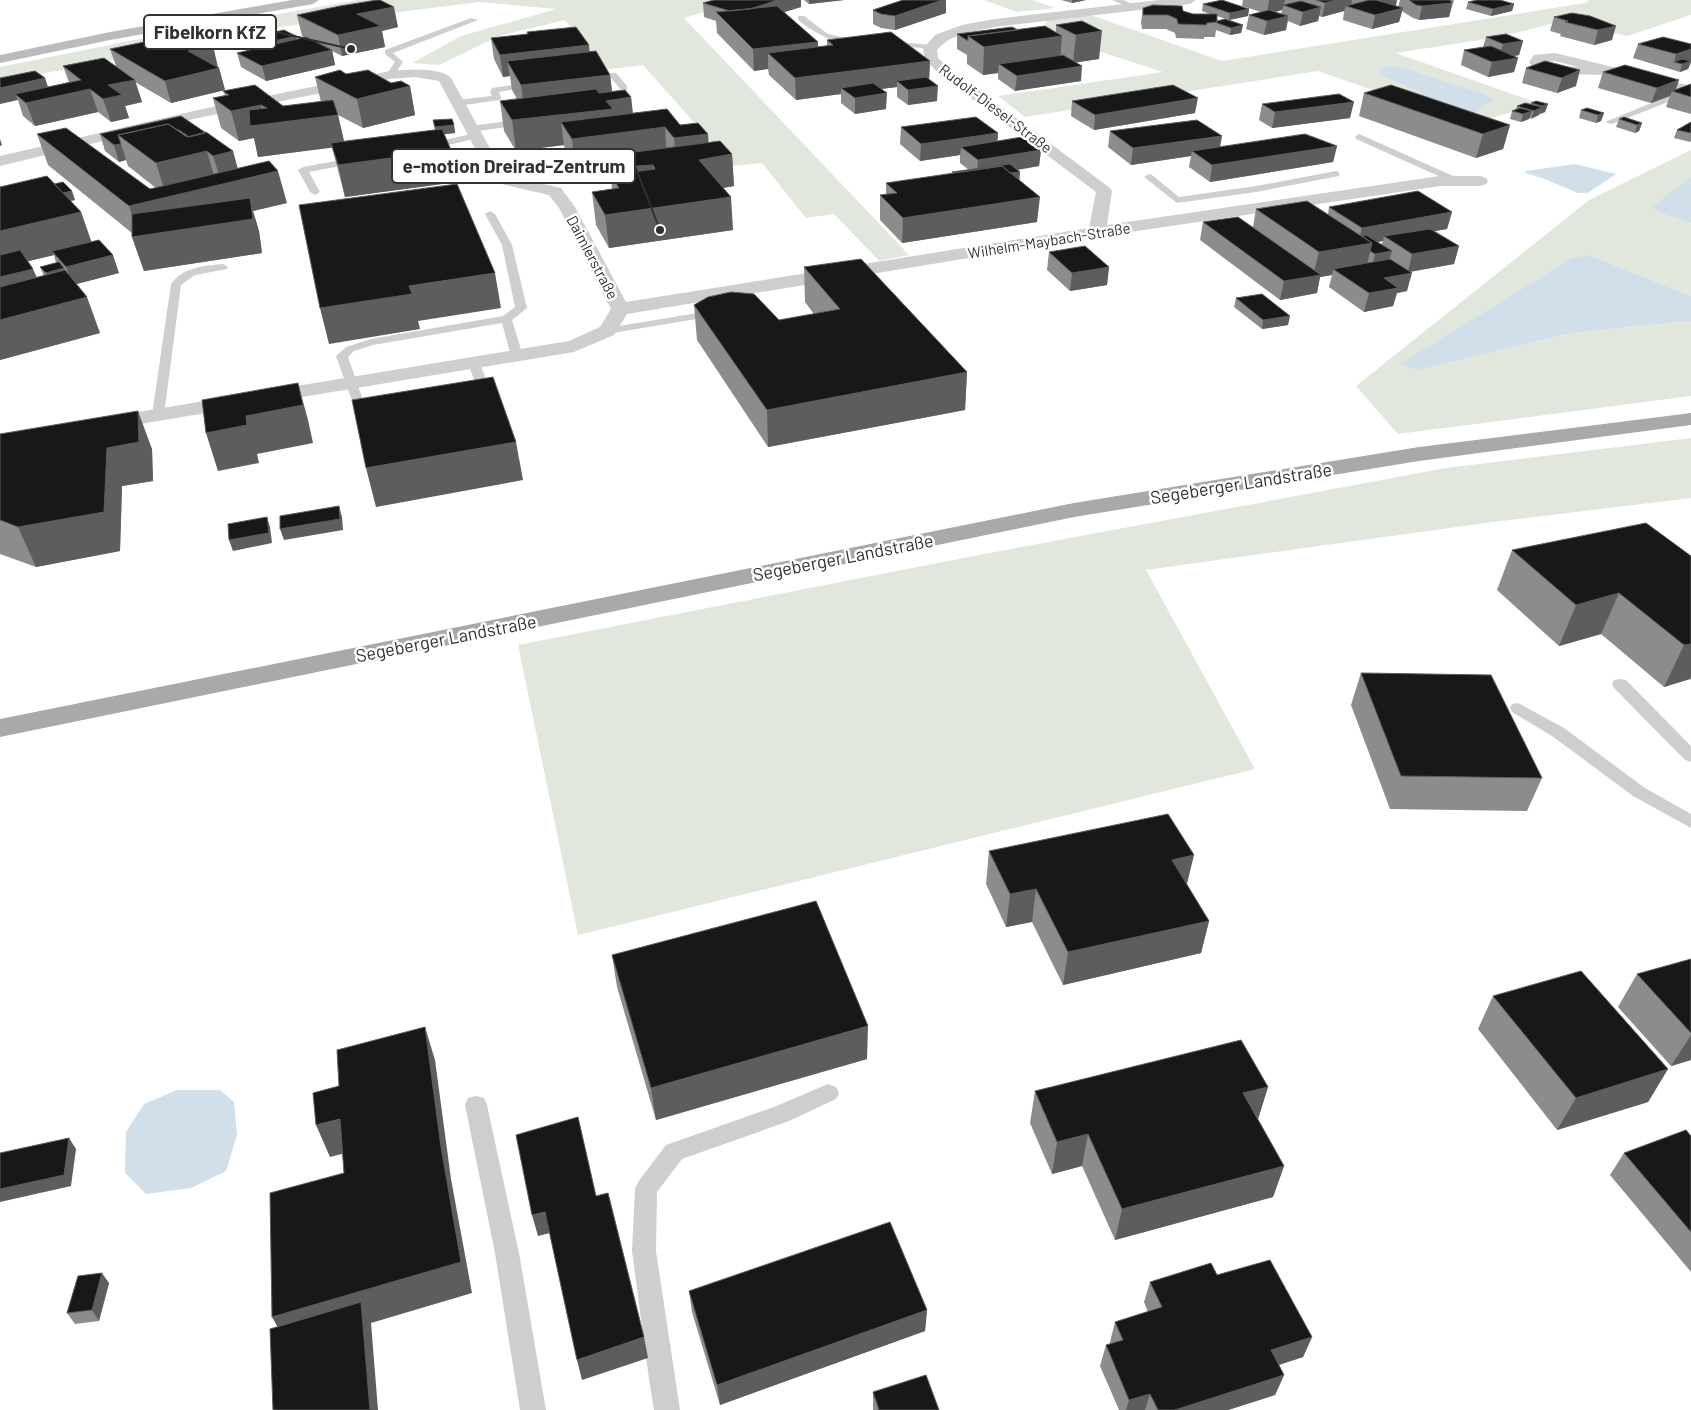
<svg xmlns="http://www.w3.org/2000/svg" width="1691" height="1410" viewBox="0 0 1691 1410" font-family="Barlow,sans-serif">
<rect width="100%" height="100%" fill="#fff"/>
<!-- green -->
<path fill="#e1e7dc" d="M358,0H742L684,18L909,255L879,261L834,214L806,218L762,163L733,166L643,65L602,70L565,20L499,36L439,65L412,63L461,36L556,9L479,2L287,26L0,82V67L134,40Z
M984,0H1032L1055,8L1017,12Z
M1589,0H1691V15L1627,36L1562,21L1499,37L1396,53L1540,104L1470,124L1318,71L1025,117L998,96L1163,72L1042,33L1047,20L1091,15L1222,61L1585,3Z
M1691,150V296L1589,255L1418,370L1572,333L1691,321V396L1398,434L1356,386L1589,200Z
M1691,438V498L1486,523L1146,570L1255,769L578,935L518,645L979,555L1446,468Z"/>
<!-- water -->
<path fill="#d0dfe9" d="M1389,66C1408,66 1414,72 1431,77C1448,83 1466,88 1484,94L1491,98L1493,102L1482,105L1475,115L1430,101L1419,91L1380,75L1379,69Z
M1575,164L1616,174L1588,193H1578L1542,178L1525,173L1526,171Z
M1691,177V223L1659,212L1652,207Z
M1589,255L1691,296V321L1572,333L1418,370L1400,364L1571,259Z
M177,1090H220L234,1102L237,1135L226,1171L191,1188L146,1194L125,1173L126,1132L144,1104Z"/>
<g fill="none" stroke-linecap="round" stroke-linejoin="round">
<!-- lane -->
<path fill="#cecece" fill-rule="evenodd" d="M1112,0H1123L1140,7L1133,9Z
M798,16H804L828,34L859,41C844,51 810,30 798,20Z
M471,18L478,20L393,53L403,62L393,77L386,75L395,62L385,54V50Z
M884,41L933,45L937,47L933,49L887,45L883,43Z
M613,73H616L627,86V90H621L611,78L588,79L584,77L588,75Z
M532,82L536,84L535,86L499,92L501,98L500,100L457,106L453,103L457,100L492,96L490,93L492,88Z
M1688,88L1691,89V93L1612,124L1605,122Z
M524,119L528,122L527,124L471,132L467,129L471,126Z
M475,133L479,136L478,138L427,150L422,147L424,145Z
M1359,134L1460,179L1462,181L1457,184L1454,183L1356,139L1355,137Z
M358,157L363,160L361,162L309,172L320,192L315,195L310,192L298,170L303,167Z
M1336,171L1339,172V176L1256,192L1177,203L1144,177L1149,174L1152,175L1179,197L1256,186Z
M490,211L495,214L512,245L527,308L512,320L523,356L517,360L511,356L502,323L373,345L354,351L348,357L364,403L378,404L380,407L374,411L355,409L336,356L346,347L371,339L503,316L515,307L502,245L485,214Z
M223,264L228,267L227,269L195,275L181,285L164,415L162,418H154L152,415L171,284C183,267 203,266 223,264Z
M716,310L722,313L720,315L607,334L601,331L607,328Z
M474,359L480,363L488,385L483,392L470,395L464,391L476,385L468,363Z
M1620,679L1626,680L1691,746V762L1685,760L1614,688L1612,684L1614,680Z
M1518,703L1564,728L1645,788L1691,814V828L1633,796L1552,736L1512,712L1510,708L1512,704Z
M828,1084L836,1087L839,1093L836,1099L789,1121L682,1159L657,1192L656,1251L680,1410H654L649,1379L632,1251L635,1189L638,1182L666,1145L774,1107Z
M476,1096L484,1098L487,1105L519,1253L546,1410H520L495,1253L465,1105L468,1098Z"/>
<!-- street -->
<path fill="#cecece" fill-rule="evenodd" d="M1159,0H1196L1190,4L995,27C974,31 952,33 937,50L938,58L949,68L1110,188L1112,191L1107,225L1440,176H1480L1486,178L1488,181L1486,184L1480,186H1440L1097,237L627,314L614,335L574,352L104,430L96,429L93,424L96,419L569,341L600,327L611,309L559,208L549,195L493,182L439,81L415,77L390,79L198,118L0,166V156L198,110L390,71C404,70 441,67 451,78L505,175L561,188L575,207L626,302L1089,228L1096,192L939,74L925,59L923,49L935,35L962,25L995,19Z
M1555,53L1691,86V94L1613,75L1556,74L1531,65L1529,62L1534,55ZM1555,61L1578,67L1558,66L1547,62Z"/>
<!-- secondary -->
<path fill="#bbb" fill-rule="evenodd" d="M292,0H319L313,4L110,40L0,63V55L110,32Z"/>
<!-- primary -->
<path fill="#a9a9a9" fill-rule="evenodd" d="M1691,413V425L1419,461L1074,517L0,737V719L1074,503L1419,447Z"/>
</g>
<!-- wall -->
<path fill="#8c8c8c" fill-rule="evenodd" d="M804,0H844L809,4Z
M903,0H946V13L895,30L881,28L873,24V10Z
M1061,0H1086L1072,3Z
M1243,0H1397L1396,6L1398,7L1400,0H1454L1449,17L1419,20L1413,18L1402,11L1399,22L1372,29L1343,20L1344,11L1322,17L1319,16L1318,21L1300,26L1288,21L1286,30L1264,35L1246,29L1249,15L1261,12L1242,6ZM1282,10L1281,14L1274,12Z
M1468,2L1514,4L1512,11L1491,16L1466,9Z
M703,3L801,7L784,12L818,47L827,46V40L930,61L929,79L937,101L908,105L897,97V87L881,89L886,109L855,114L841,103V94L796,100L769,75L768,69L754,71L717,33L716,21L704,17Z
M1203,4L1249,9L1248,16L1229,20L1217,16V21L1243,25L1241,33L1230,35L1216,30L1215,37H1204V39L1176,38L1175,33L1166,29H1142L1141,22L1143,8L1183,11L1193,14H1210L1202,11Z
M1572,13L1612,40L1594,45L1560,36L1561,34L1550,31L1554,17Z
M297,15L398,27L382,31L385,47L342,56L332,51L335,65L266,81L241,67L237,53L270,45L264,42L262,35L296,36L297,40L305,38L302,36Z
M1082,21L1099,59L1076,62L1081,81L1015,91L998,79V73L983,75L967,64V55L957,49V34L1018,30L1056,32V25Z
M527,32L589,52L610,75L612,91L631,97L633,113L680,125L709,143L732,154L734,186L723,188L733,230L609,248L596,225L592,192L612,189L611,175L629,173L628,163L575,170L565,153L564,145L516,151L504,131L500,101L517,99L512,90L510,76L503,77L494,59L491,38L527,34Z
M1486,37L1523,41L1519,55L1515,56L1518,58L1514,72L1488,77L1461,65L1464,50L1483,47Z
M1638,44H1691V62L1688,69L1680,72L1633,58Z
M110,49L218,67L219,68L225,90L171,103L135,82L142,102L125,106L129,118L111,122L98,112L35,126L23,116L18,100L0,78H45L48,87L69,82L63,66H116Z
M1545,61L1576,86L1557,93L1522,83L1526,68Z
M1603,72L1675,90L1691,84V114L1666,107L1670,96L1651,103L1598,88Z
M346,74L391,83L410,86L415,115L363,128L338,115L344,141L435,130L433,120L454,125L455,133L444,134L451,150L457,182L345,197L339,174L332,147L258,157L254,138L239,141L221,128L213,98L225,95L223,91L283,106L321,102L315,77Z
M1364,93L1510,125L1503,149L1476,158L1359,116Z
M1072,101L1195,113L1094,130L1071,116Z
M1531,103L1548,104L1545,112L1521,122L1510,119L1512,111L1516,109L1517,106L1531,104Z
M1262,104L1350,118L1272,128L1259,120Z
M1581,110L1604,113L1601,121L1596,123L1579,118Z
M181,116L238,169L287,203L253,211L259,231L262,253L144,271L132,237V233L48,165L37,134L150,189L156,188L128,166L126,160L119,162L105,151L100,134Z
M1619,119L1642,123L1639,131L1635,133L1616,127Z
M1691,122V141L1690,142L1674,138L1677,130Z
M901,127L998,133L997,141L1041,150L1039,166L1018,170L1019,180L1037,222L902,243L880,220V195L886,194V183L952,174V172L969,170L960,163V155L920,161L900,144Z
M1110,131L1220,147L1337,146L1333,162L1210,182L1189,167L1191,156L1131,165L1108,147Z
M54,184L75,200L70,201L81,212L91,242L119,273L76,284L100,333L0,360V187ZM54,255L56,263L40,267L44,276L37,277L28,261Z
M1329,207L1452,212L1447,229L1435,231L1459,246L1454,264L1410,272L1407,291L1397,293L1393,306L1364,312L1329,287L1332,275L1320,277L1317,293L1280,300L1200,240L1203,222L1253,227L1256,209L1328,214ZM1383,241L1381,245L1377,242Z
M1049,252L1109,267L1107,285L1070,291L1047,270Z
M804,267L967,372L965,410L768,447L697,340L694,305L779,320L814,314L805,302Z
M1236,298L1288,325L1262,329L1234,307Z
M0,434L152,449L153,481L122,486L120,551L36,567L0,554Z
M1512,550L1691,556V680L1690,679L1664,687L1601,634L1559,646L1497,590Z
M1361,673L1542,778L1527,811L1390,809L1351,705Z
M989,851L1187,885L1209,921L1201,953L1063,985L1032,922L1006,927L986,884Z
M612,955L867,1059L656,1120L617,987Z
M1691,959V1060L1671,1066L1618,1007L1637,974Z
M1493,996L1668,1069L1648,1102L1557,1130L1478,1029Z
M1268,1087L1258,1119L1284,1166L1273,1197L1115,1240L1082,1166L1052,1174L1030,1123L1035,1091Z
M1691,1136V1272L1610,1175L1624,1153Z
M1217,1275L1312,1337L1303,1357L1279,1365L1284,1375L1275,1395L1228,1410H1119L1100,1366L1106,1345L1110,1344V1342L1115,1322L1148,1312L1144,1302L1150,1282Z
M109,1283L99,1321L75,1324L67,1313Z
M689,1291L927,1310L925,1331L720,1405L692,1312Z
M873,1392L939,1410H873Z"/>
<!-- shaded-wall -->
<path fill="#5d5d5d" d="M778,0H801V7L752,22L737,13Z
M809,0H844L809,4Z
M942,0H946V13L895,30V16Z
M1072,0H1086L1072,3Z
M1269,0H1285L1282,10L1267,14Z
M1337,0H1352L1351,7L1346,6L1344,11L1322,17L1325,3Z
M1380,0H1397L1395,8L1378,12Z
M1452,3L1449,17L1419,20L1422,6Z
M1514,4L1512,11L1491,16L1493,9Z
M394,7L398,27L382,31L385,47L342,56L338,35L357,14Z
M1321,7L1318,21L1300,26L1303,12Z
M1403,8L1399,22L1372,29L1375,15Z
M1249,9L1248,16L1229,20L1230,13Z
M1288,16L1286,30L1264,35L1267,21Z
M1243,25L1241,33L1230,35L1231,28Z
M1616,26L1612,40L1594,45L1598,30Z
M1102,31L1099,59L1073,63L1076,35Z
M296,36L298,43L276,48L274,41Z
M1062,36L1060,64H999L998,73L983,75L984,47Z
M1523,41L1519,55L1498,59L1503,44Z
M818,42V64L768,53V69L754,71L753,49Z
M589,45L591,67L507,61L510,76L503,77L500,55Z
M213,46L218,67L194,73L188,51Z
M1691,49V62L1688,69L1680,72L1682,64L1674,62L1676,54Z
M332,50L335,65L266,81L262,66Z
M1518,58L1514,72L1488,77L1492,62Z
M930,61L929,83L897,81V87L848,93L841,88V94L796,100L795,78Z
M1082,66L1081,81L1015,91L1017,76Z
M219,68L225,90L171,103L165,81Z
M1580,70L1576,86L1557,93L1562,78Z
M610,75L613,100L631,97L634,127H665L667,158L627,153L628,163L575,170L572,139L561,122L564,145L516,151L512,120L525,115L521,85Z
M45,78L50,94H15L18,100L0,104V88Z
M135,80L142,102L125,106L129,118L111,122L103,99L108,85Z
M1679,80L1675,92L1672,91L1670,96L1651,103L1657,88Z
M410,86L415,115L363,128L357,99Z
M938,86L937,101L908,105V90Z
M90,89L98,112L35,126L26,103Z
M887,93L886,109L855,114V98Z
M1198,98L1195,113L1094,130L1095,115Z
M1354,102L1350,118L1272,128L1275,112Z
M1548,104L1545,112L1540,114L1542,106Z
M261,105L266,124L338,115L345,146L258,157L254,138L239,141L231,111Z
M1542,107L1539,115L1531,119L1534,111Z
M1532,111L1529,119L1521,122L1523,114Z
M1604,113L1601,121L1596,123L1598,115Z
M1642,123L1639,131L1635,133L1637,125Z
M454,125L455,133L437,135L435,127Z
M1510,125L1503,149L1476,158L1483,134Z
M998,133L997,150L961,147L960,155L920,161L921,144Z
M708,134L710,158L732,154L734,186L701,192L677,169L674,138Z
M1222,136L1219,153L1192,151L1191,156L1131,165L1133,148Z
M0,139L2,145L0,146Z
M121,144L126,160L119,162L114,145Z
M1337,146L1333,162L1210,182L1212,165Z
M451,150L457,182L345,197L338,165Z
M1041,150L1039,166L977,176L978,160Z
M207,151L216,183L166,195L156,163Z
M233,151L241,180L278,171L287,203L253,211L259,231L262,253L144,271L132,237L139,236L129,206L222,184L213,156Z
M653,165L656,197L639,198L636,166Z
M1020,172L1019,188L951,182Z
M72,191L75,200L57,204L54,195Z
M731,197L733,230L609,248L605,215Z
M1040,197L1037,222L902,243L903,218Z
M81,212L93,246L52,251L54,255L0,268V231Z
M1452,212L1447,229L1389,239L1384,236L1383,241L1361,245L1372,243L1366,269H1333L1332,275L1320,277L1317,293L1280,300L1284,281L1313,276L1319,252L1358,243L1362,228Z
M1459,246L1454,264L1408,272L1412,254Z
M1392,251L1389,260L1373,263L1375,254Z
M113,255L119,273L73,285L66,267Z
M1109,267L1107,285L1070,291L1072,273Z
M64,268L71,287L53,291L46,273Z
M33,269L47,304L0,315V277Z
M495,273L501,308L418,321L420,329L329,344L320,308L409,286Z
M1412,273L1407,291L1397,293L1393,306L1364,312L1369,293L1384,278Z
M87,297L100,333L0,360V320Z
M1290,316L1288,325L1262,329L1263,320Z
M967,372L965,410L768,447L767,410Z
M298,383L308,420L313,443L257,454L259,463L218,471L206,433L246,416Z
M138,411L152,449L153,481L122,486L120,551L36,567L18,527L107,448Z
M516,442L523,480L376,507L366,468Z
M339,506L342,517L343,530L284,540L280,529Z
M267,517L270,527L272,543L233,551L229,540Z
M1619,593L1601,634L1559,646L1576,605Z
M1691,644V677L1690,679L1664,687L1684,645Z
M1194,855L1186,888L1172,860Z
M1036,889L1032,922L1006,927L1010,894Z
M1209,921L1201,953L1063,985L1068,952Z
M868,1026L867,1059L656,1120L651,1088Z
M425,1027L435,1060L451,1179L472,1293L371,1323L378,1410H370L289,1347L272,1317Z
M1691,1035V1060L1671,1066Z
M1668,1069L1648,1102L1557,1130L1576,1098Z
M1268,1087L1258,1119L1243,1093Z
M340,1119L353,1151L330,1157L316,1125Z
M1088,1134L1082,1166L1052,1174L1057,1142Z
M69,1138L76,1149L71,1186L0,1202V1189Z
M1284,1166L1273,1197L1115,1240L1122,1209Z
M545,1212L550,1233L538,1236L532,1215Z
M102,1273L109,1283L99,1321L92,1310Z
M927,1310L925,1331L720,1405L717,1385Z
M644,1337L648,1358L582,1380L577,1360Z
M1312,1337L1303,1357L1263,1370L1271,1350Z
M1284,1375L1275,1395L1228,1410H1175Z
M1150,1394L1145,1410H1126L1129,1400Z"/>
<!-- building -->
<path fill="#181818" stroke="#5d5d5d" d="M377,0H380L394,7L357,14L381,26L338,35L297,15L340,6Z
M714,0H778L750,9L730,11L703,3Z
M903,0H942L895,16L881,14L873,10Z
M1222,0L1249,9L1230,13L1203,4Z
M1316,0H1337L1325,3Z
M1369,0H1376L1403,8L1375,15L1346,6Z
M1409,0H1450L1452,3L1422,6L1416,5Z
M1477,0H1500L1514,4L1493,9L1468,2Z
M1301,1L1321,7L1303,12L1283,5Z
M1153,5L1182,6L1183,11L1193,14H1217V22L1207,23L1206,25L1178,24L1177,19L1168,15H1143V8Z
M777,6L818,42L753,49L716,12Z
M1269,10L1288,16L1267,21L1249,15Z
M1572,13L1590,16L1616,26L1598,30L1565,22L1568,21L1554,17Z
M1225,19L1243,25L1231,28L1217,23V21Z
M1082,21L1102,31L1076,35L1056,25Z
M1045,26L1062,36L984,47L968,36Z
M576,27L589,45L500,55L491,38L528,34L527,32Z
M1012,27L1018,30L968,36V41L957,34Z
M284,30L296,36L274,41L262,35Z
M891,32L930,61L795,78L768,53L833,45L827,40Z
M188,33L213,46L188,51L219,68L165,81L110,49Z
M1506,34L1523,41L1503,44L1486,37Z
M306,37L332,50L262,66L237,53Z
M1663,37L1691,44V49L1676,54L1638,44Z
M1491,46L1518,58L1492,62L1464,50Z
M596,51L610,75L521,85L507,61Z
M1063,55L1082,66L1017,76L999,64Z
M104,58L135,80L108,85L122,95L103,99L90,89L26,103L15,94L81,80L63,66Z
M1682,59L1691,61L1682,64L1674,62Z
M1545,61L1580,70L1562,78L1526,68Z
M1625,65L1679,80L1657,88L1603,72Z
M340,70L346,74L368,70L391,83L401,81L410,86L357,99L315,77Z
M35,71L45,78L0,88V78Z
M926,77L938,86L908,90L897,81Z
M873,83L887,93L855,98L841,88Z
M1691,84V97L1672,91Z
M255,85L283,106L333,100L338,115L250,126L249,110L267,108L261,105L231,111L213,98L229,95L223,91Z
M1173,85L1198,98L1095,115L1072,101Z
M1391,85L1510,125L1483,134L1364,93Z
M596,89L599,93L625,90L631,97L606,101L613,109L512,120L500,101Z
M1339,94L1354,102L1275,112L1262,104Z
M1536,101L1548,104L1542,106L1531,103Z
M1525,103L1542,107L1534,111L1517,106Z
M1520,108L1532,111L1523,114L1512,111Z
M1587,108L1604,113L1598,115L1581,110Z
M667,109L680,125L698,123L708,134L674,138L665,127L572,139L561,122Z
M181,116L206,133L189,137L179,130H178L168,124L118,135L121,144L114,145L100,134Z
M976,117L998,133L921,144L901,127Z
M1624,117L1642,123L1637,125L1619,119Z
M452,119L454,125L435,127L433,120Z
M1197,120L1222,136L1133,148L1110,131Z
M1691,122V133L1677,130Z
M168,124L187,137L206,132L233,151L213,156L207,151L156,163L118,135Z
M66,128L150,189L269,161L278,171L129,206L37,134Z
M442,129L451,150L338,165L331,143Z
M1305,134L1337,146L1212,165L1192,151Z
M1022,137L1041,150L978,160L961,147Z
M720,141L732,154L699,160L731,197L605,215L592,192L619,188L611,175L655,169L653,165L636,166L627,153Z
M1010,164L1020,172L1010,173L1002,166L953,173L952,172Z
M1002,166L1040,197L903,218L880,195L897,193L886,183Z
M47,176L81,212L0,231V187Z
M63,182L72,191L63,193L54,184Z
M457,184L495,273L409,286L412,294L320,308L299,205Z
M1418,191L1452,212L1362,228L1329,207Z
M250,198L253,219L132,237V214Z
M1307,201L1372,243L1319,252L1256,209Z
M1238,217L1321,275L1284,281L1203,222Z
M1430,229L1459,246L1412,254L1384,236Z
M1366,235L1392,251L1375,254L1370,251L1372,243L1362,236Z
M99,240L113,255L66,267L52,251Z
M1085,246L1109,267L1072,273L1049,252Z
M20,250L33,269L0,277V255Z
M861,259L967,372L767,410L694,305L708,297L731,292L754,294L779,320L840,309L804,267Z
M1390,259L1412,273L1384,278L1398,288L1369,293L1333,269Z
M59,262L64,268L46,273L40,267Z
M65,270L87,297L0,320V287Z
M1262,294L1290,316L1263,320L1236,298Z
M493,377L516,442L366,468L352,400Z
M298,383L303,405L246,416L247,425L206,433L202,400Z
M138,411L139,442L107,448L104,512L18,527L0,520V434Z
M339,506L340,519L280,529V516Z
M267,517L269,533L229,540L228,524Z
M1646,523L1691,556V644L1684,645L1619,593L1576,605L1512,550Z
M1361,673L1491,675L1542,778L1401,776Z
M1168,814L1194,855L1172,860L1209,921L1068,952L1036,889L1010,894L989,851Z
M816,901L868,1026L651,1088L612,955Z
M1691,959V1033L1637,974Z
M1581,971L1668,1069L1576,1098L1493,996Z
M425,1027L441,1147L461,1262L272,1317L270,1193L344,1173L340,1119L316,1125L313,1093L339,1086L337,1050Z
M1241,1040L1268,1087L1243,1093L1284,1166L1122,1209L1088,1134L1057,1142L1035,1091Z
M578,1117L596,1196L608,1193L644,1337L577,1360L545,1212L532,1215L516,1135Z
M1686,1130L1691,1136V1232L1624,1153Z
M69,1138L64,1175L0,1189V1153Z
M890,1222L927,1310L717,1385L689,1291Z
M1270,1260L1312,1337L1271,1350L1284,1375L1175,1410H1158L1150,1394L1129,1400L1106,1345L1123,1340L1115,1322L1162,1307L1150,1282L1211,1263L1217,1275Z
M102,1273L92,1310L67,1313L78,1276Z
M361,1302L370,1410H273L270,1329Z
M926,1375L939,1410H879L873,1392Z"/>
<g text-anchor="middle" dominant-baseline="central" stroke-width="5" stroke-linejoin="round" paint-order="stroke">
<!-- far-street labels -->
<g font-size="15" fill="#313131" stroke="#fff">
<text transform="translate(996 108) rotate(37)">Rudolf-Diesel-Straße</text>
<text transform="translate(1049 240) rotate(-9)">Wilhelm-Maybach-Straße</text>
<text transform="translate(593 257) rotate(62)">Daimlerstraße</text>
</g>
<!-- street labels -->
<g font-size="18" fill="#313131" stroke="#fff">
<text transform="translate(1241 483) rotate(-9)">Segeberger Landstraße</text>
<text transform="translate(843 557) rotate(-11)">Segeberger Landstraße</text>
<text transform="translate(446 638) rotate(-11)">Segeberger Landstraße</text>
</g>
</g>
<!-- callouts -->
<path fill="none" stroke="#313131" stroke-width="2" d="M351 49L276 32M660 230L635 166"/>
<g fill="#313131" stroke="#fff" stroke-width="2">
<circle cx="351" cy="49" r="5"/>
<circle cx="660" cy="230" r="5"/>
</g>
<g fill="#fff" stroke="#313131" stroke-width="2">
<rect x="144" y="15" width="132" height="34" rx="5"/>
<rect x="392" y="149" width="243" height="34" rx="5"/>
</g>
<g font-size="19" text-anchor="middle" font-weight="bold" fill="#313131">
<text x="210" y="39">Fibelkorn KfZ</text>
<text x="514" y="173">e-motion Dreirad-Zentrum</text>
</g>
</svg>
